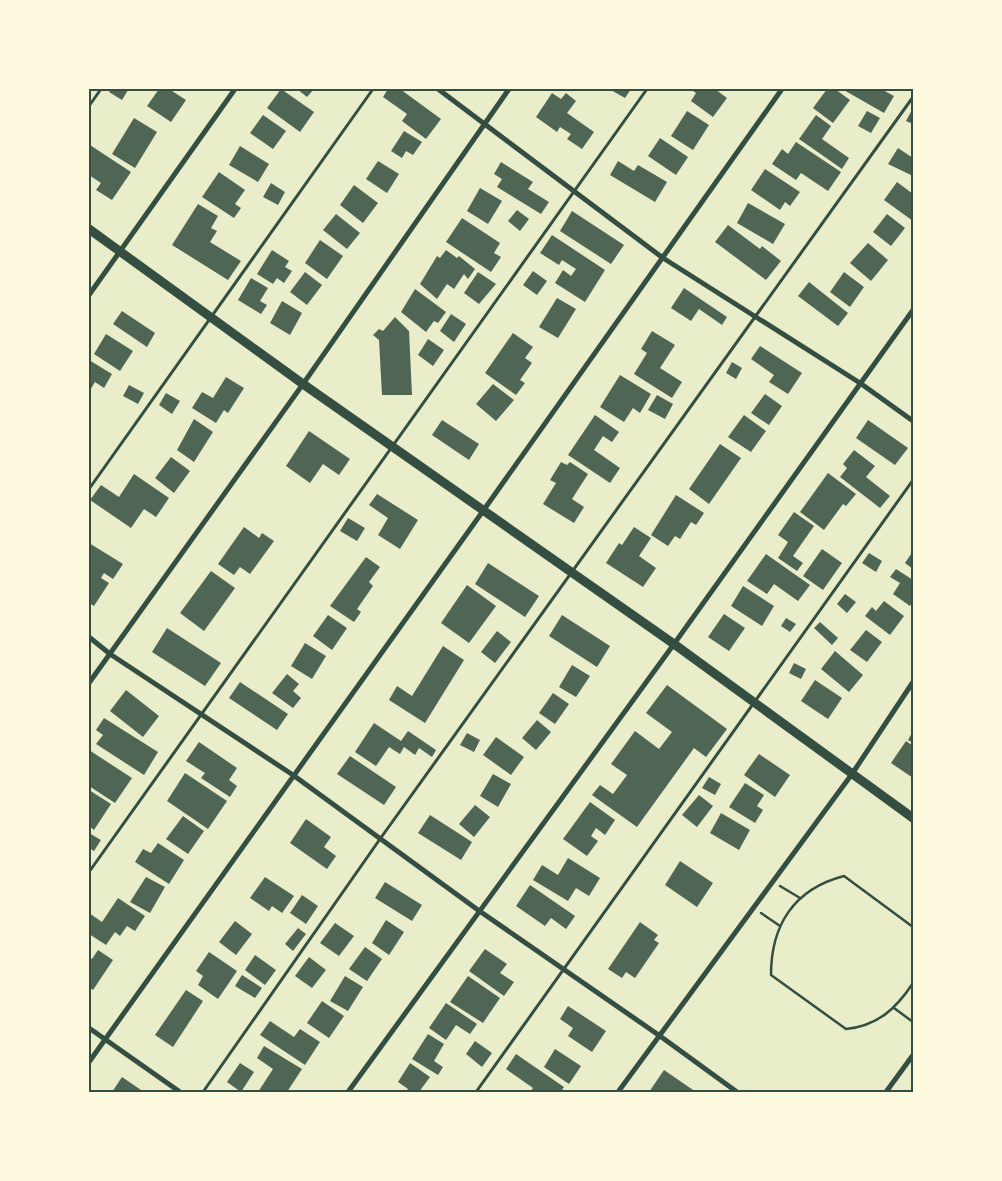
<svg xmlns="http://www.w3.org/2000/svg" width="1002" height="1181" viewBox="0 0 1002 1181" font-family="Figtree,sans-serif">
<rect width="100%" height="100%" fill="#e9edc9"/>
<!-- building -->
<path fill="#4f6655" d="M111,89H126L128,90L122,100L109,92Z
M159,89H169L186,100L171,122L147,106Z
M281,89L314,112L300,132L267,108Z
M297,89H314L307,97Z
M388,89H400L441,119L426,139L402,121L407,114L383,97Z
M609,89H631L625,98Z
M690,89H715L727,98L713,117L691,101L696,93Z
M827,89H835L850,100L833,123L813,108Z
M842,89H881L894,96L884,113Z
M552,93L561,99L566,93L576,101L567,113L594,132L582,149L567,139L571,134L560,127L557,132L536,117Z
M913,108V124L906,121Z
M687,111L709,125L693,150L671,136Z
M867,111L880,118L871,133L858,126Z
M263,115L286,131L273,149L250,133Z
M816,115L831,126L822,139L849,158L842,169L799,139Z
M134,118L157,132L135,168L112,154Z
M404,131L422,142L413,155L406,151L402,158L391,151Z
M660,138L688,157L676,175L648,156Z
M796,142L841,172L828,191L801,173L796,180L772,164L782,149L788,154Z
M90,145L131,172L112,200L96,190L101,183L89,175Z
M240,146L269,164L258,182L229,165Z
M898,148L913,158V176L888,164Z
M378,161L399,174L387,193L366,179Z
M618,161L634,171L638,165L667,182L655,202L610,175Z
M501,162L533,182L528,189L549,202L541,214L497,187L502,179L494,174Z
M765,169L800,192L790,206L785,202L780,210L751,190Z
M219,172L245,190L235,204L241,208L234,218L202,197Z
M897,182L913,194V221L884,200Z
M271,183L285,192L278,205L263,197Z
M354,185L378,203L363,223L340,205Z
M480,188L502,201L488,224L467,211Z
M748,203L785,224L773,244L737,223Z
M198,204L218,216L211,228L217,231L210,242L241,261L228,280L172,245Z
M517,210L529,219L520,231L508,221Z
M572,211L624,245L611,264L560,231Z
M336,214L360,233L347,249L323,230Z
M887,214L905,228L891,246L873,232Z
M462,218L500,243L494,253L501,257L491,272L446,242Z
M728,225L760,249L762,246L781,261L766,280L715,242Z
M552,235L605,270L585,302L555,283L563,270L571,276L576,269L562,260L559,265L540,253Z
M320,240L343,256L327,279L305,263Z
M868,243L888,260L871,281L850,263Z
M272,250L289,261L285,267L292,271L284,283L277,278L273,284L257,274Z
M446,250L457,258L459,256L475,269L468,279L464,274L454,289L447,284L437,299L420,284L437,256L440,258Z
M533,271L547,281L537,295L523,285Z
M305,272L322,285L307,305L290,292Z
M478,272L496,284L479,304L464,293Z
M844,272L864,287L850,307L830,292Z
M251,278L268,288L260,301L267,305L261,314L238,300Z
M809,282L848,313L838,326L798,296Z
M684,288L727,317L722,325L699,309L691,321L671,308Z
M415,289L446,312L438,323L434,321L426,332L401,312Z
M557,298L576,309L558,338L539,327Z
M282,301L302,313L290,335L270,323Z
M122,311L155,333L147,347L113,324Z
M451,314L466,324L454,342L440,331Z
M395,317L409,331L412,395H382L379,340L373,335L379,329L383,331Z
M652,331L675,345L660,368L682,382L672,398L634,374L647,353L641,349Z
M513,333L533,347L525,358L532,363L520,380L525,383L516,395L485,373Z
M106,334L133,351L120,371L94,354Z
M428,339L444,350L433,366L418,355Z
M760,346L802,373L788,394L769,382L774,375L751,359Z
M89,360L112,374L104,388L95,382L89,392Z
M732,362L742,368L736,379L726,373Z
M620,375L651,394L640,413L633,408L624,422L600,407Z
M226,377L244,388L228,413L224,410L216,423L192,408L202,392L213,398Z
M493,384L514,400L496,421L476,404Z
M129,385L144,393L138,404L123,396Z
M166,393L180,401L172,414L159,405Z
M765,394L782,406L769,425L751,413Z
M657,395L673,404L665,419L648,410Z
M595,415L619,432L612,442L603,436L594,450L620,468L610,483L568,455Z
M744,415L766,431L751,452L728,437Z
M194,419L213,432L194,462L177,450Z
M442,420L479,444L469,460L432,435Z
M868,420L908,448L895,465L856,438Z
M309,431L350,459L339,475L323,464L310,483L286,466Z
M720,444L741,458L709,504L689,489Z
M854,450L875,466L866,477L890,496L880,508L840,477L847,468L843,464Z
M171,457L190,471L174,493L155,478Z
M561,462L567,465L570,462L588,474L572,499L584,507L574,523L543,504L556,483L550,480Z
M828,473L856,494L846,506L843,504L824,530L800,512Z
M134,474L169,498L156,517L144,509L131,528L90,500L101,485L119,497Z
M377,494L418,520L400,549L378,535L388,518L369,505Z
M676,495L704,513L696,525L691,522L680,539L675,536L668,546L651,535Z
M794,512L814,526L793,556L803,563L797,571L778,558L788,542L778,535Z
M348,518L365,528L357,541L340,531Z
M244,527L259,538L262,533L274,541L250,574L240,567L234,575L218,564Z
M634,527L651,538L639,556L656,568L643,587L606,563L619,543L622,545Z
M89,543L123,564L113,579L104,573L101,578L109,583L94,606L89,603Z
M822,549L842,563L823,590L803,576Z
M913,551V569L905,563Z
M869,553L882,561L876,572L862,563Z
M766,554L810,585L798,601L774,584L767,594L747,581Z
M366,557L380,567L369,582L373,586L357,609L361,612L354,622L330,606Z
M488,563L539,596L525,617L475,584Z
M896,569L913,580V601L910,606L893,594L900,583L890,577Z
M211,571L235,588L204,631L180,613Z
M467,585L496,606L469,643L441,623Z
M743,586L774,606L762,626L731,606Z
M845,594L856,602L847,613L837,604Z
M884,601L904,616L890,635L865,616L872,607L876,611Z
M724,614L745,628L729,651L708,637Z
M328,615L347,628L332,650L313,636Z
M562,615L610,646L597,667L549,636Z
M786,618L796,624L790,632L781,626Z
M820,622L838,638L832,645L814,628Z
M167,628L221,663L205,686L152,652Z
M866,630L882,642L867,662L850,650Z
M497,631L511,642L495,663L481,652Z
M305,643L326,656L312,679L291,666Z
M443,646L464,660L425,723L389,700L397,686L412,696Z
M835,651L863,675L849,692L821,669Z
M794,663L806,669L801,679L789,673Z
M572,665L590,676L576,697L559,687Z
M287,674L299,684L293,691L301,698L293,708L272,693Z
M815,680L842,698L828,719L801,701Z
M240,682L288,714L277,730L229,698Z
M667,685L727,729L706,757L694,748L637,827L592,795L600,785L613,794L627,775L611,764L635,731L659,749L672,732L646,713Z
M126,690L159,716L143,737L110,711Z
M553,693L569,704L555,724L539,713Z
M104,718L158,752L144,775L96,744L103,735L96,730Z
M537,720L551,732L536,750L522,738Z
M374,723L401,741L408,731L436,750L432,757L419,748L415,755L404,747L400,754L389,747L376,766L355,752Z
M913,731V743L908,740Z
M467,733L480,740L474,752L460,745Z
M496,737L524,757L511,775L483,755Z
M906,741L913,746V778L891,763Z
M199,742L237,768L229,780L237,786L230,797L201,778L205,773L186,761Z
M89,750L132,778L115,803L89,786Z
M759,754L790,775L775,797L744,775Z
M350,756L396,787L384,805L337,774Z
M185,773L227,801L208,829L167,801Z
M493,774L511,784L498,807L480,796Z
M709,777L721,784L715,795L702,788Z
M745,783L764,795L757,806L763,810L755,823L729,807Z
M89,790L111,804L94,830L89,826Z
M699,795L713,806L697,827L682,815Z
M590,802L615,820L605,835L596,828L591,836L598,841L587,856L563,839Z
M475,805L490,817L474,837L459,824Z
M721,813L750,830L739,850L710,833Z
M430,815L472,842L461,860L418,833Z
M183,816L204,831L188,854L166,839Z
M306,819L331,837L324,847L336,856L327,869L290,843Z
M89,833L101,840L94,851L89,848Z
M158,843L184,860L169,884L135,862L143,849L151,853Z
M568,858L600,878L589,896L576,888L568,901L533,880L542,865L558,875Z
M680,861L713,883L697,907L665,885Z
M146,877L165,887L150,913L130,902Z
M265,877L294,896L282,913L272,906L269,911L250,898Z
M385,882L422,905L412,921L375,898Z
M530,885L575,916L566,929L551,918L545,926L516,906Z
M302,895L318,906L306,924L290,913Z
M118,898L145,916L135,931L127,926L120,936L115,932L106,945L89,934V913L102,922Z
M386,920L404,932L389,955L372,943Z
M235,921L252,934L236,955L219,942Z
M640,922L658,935L654,940L659,943L635,978L626,972L622,978L608,969Z
M335,923L354,936L339,956L320,943Z
M298,928L306,934L293,951L285,944Z
M365,947L382,959L367,981L349,969Z
M485,949L507,964L500,973L514,982L504,996L469,971Z
M98,950L113,960L93,990L89,987V957L92,959Z
M209,952L237,971L218,999L198,985L203,976L196,971Z
M255,955L276,970L265,985L245,970Z
M309,957L326,970L312,988L295,976Z
M242,975L262,988L255,998L235,986Z
M345,976L363,987L348,1011L330,1001Z
M468,976L500,998L483,1023L450,1002Z
M186,990L203,1001L173,1047L155,1035Z
M322,1001L344,1016L329,1038L307,1023Z
M446,1003L477,1024L470,1034L456,1025L446,1040L429,1028Z
M568,1006L606,1031L592,1052L568,1036L573,1028L560,1019Z
M270,1021L294,1037L300,1029L320,1042L305,1065L260,1035Z
M428,1034L444,1044L434,1061L443,1067L438,1075L412,1059Z
M475,1041L492,1053L482,1067L466,1054Z
M264,1046L302,1069L287,1092H258L273,1069L257,1058Z
M555,1049L581,1066L569,1084L544,1067Z
M516,1054L564,1087L561,1092H530L533,1088L506,1069Z
M240,1063L254,1072L241,1092L227,1082Z
M410,1063L430,1077L419,1092H406L408,1089L398,1082Z
M664,1070L696,1092H649Z
M122,1077L141,1090L139,1092H112Z"/>
<g fill="none" stroke-linecap="round" stroke-linejoin="round">
<!-- path -->
<path stroke="#344e41" stroke-width="2.5" d="M780,886L800,898
M761,913L780,926
M913,927L844,876C794,889 771,925 771,975L846,1029C877,1026 896,1009 913,983
M894,1008L913,1022"/>
<!-- service -->
<path stroke="#344e41" stroke-width="3" d="M89,106L101,89
M89,489L373,89
M89,872L647,89
M203,1092L380,839L913,97
M476,1092L913,480"/>
<!-- minor -->
<path stroke="#344e41" stroke-width="5" d="M438,89L663,258L860,383L913,421
M89,295L235,89
M89,637L110,654L293,775L478,910L660,1036L737,1092
M89,683L303,384L509,89
M89,1028L180,1092
M89,1062L483,511L782,89
M348,1092L674,644L913,310
M618,1092L852,774L913,682
M886,1092L913,1055"/>
<!-- tertiary -->
<path stroke="#344e41" stroke-width="9" d="M89,229L303,384L674,644L913,818"/>
</g>
<!-- border -->
<rect width="1002" height="1181" fill="none" stroke="#fefae0" stroke-width="180"/>
<rect x="90" y="90" width="822" height="1001" fill="none" stroke="#344e41" stroke-width="2"/>
</svg>
